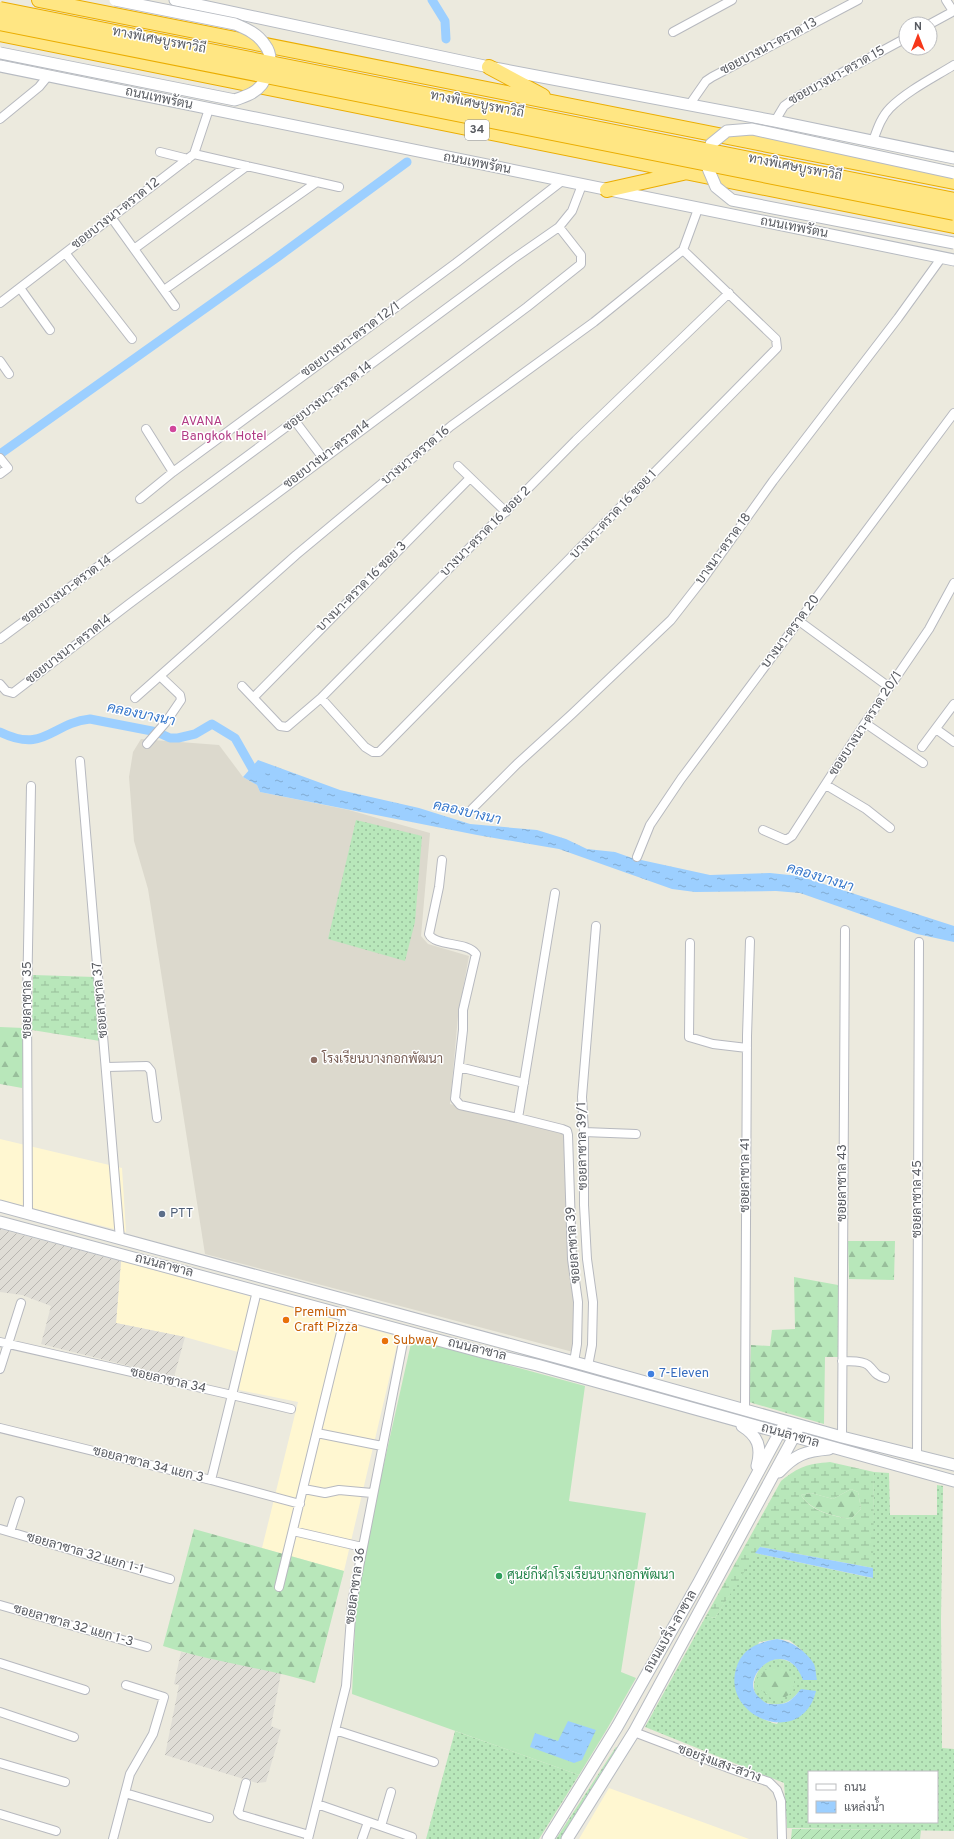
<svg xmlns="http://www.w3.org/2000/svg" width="954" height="1839" viewBox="0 0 954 1839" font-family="Overpass,Sarabun,sans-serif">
<defs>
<pattern id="industrial-furrows" width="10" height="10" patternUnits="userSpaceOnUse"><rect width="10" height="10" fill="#dfddd6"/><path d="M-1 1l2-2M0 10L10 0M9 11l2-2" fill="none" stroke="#b8b6b1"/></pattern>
<pattern id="grass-dots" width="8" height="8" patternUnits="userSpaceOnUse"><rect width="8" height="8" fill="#b8e7ba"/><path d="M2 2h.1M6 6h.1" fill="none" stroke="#98be9b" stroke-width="1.8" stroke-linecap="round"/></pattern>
<pattern id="forest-firs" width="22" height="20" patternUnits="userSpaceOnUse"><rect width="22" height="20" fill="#b8e7ba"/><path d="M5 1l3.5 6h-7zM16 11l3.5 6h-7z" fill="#98be9b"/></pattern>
<pattern id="wetland-marsh" width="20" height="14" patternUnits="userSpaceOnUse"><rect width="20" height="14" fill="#b8e7ba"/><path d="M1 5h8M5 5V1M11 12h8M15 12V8" fill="none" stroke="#98be9b"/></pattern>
<pattern id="garden-furrows" width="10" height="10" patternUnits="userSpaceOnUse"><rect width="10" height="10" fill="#b8e7ba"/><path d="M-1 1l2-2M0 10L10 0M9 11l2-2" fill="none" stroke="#98be9b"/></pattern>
<pattern id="water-ripples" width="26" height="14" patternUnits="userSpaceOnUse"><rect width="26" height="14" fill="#9ccfff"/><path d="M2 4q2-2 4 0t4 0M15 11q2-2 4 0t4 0" fill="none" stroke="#82abd2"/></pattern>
</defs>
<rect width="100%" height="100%" fill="#eceade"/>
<!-- commercial -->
<path fill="#fff7d1" d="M0,1139L122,1168L126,1232L0,1200Z
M121,1261L399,1337L344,1571L262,1548L298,1402L239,1390L245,1354L185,1337L116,1323Z
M609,1788L749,1839H579Z"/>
<!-- industrial -->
<path fill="url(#industrial-furrows)" d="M0,1229L121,1261L116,1323L185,1337L174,1377L41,1344L51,1306L22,1295L0,1292Z
M181,1652L281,1673L271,1726L281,1730L266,1782L257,1783L165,1755L179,1685L174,1684Z"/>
<!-- education -->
<path fill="#dcd9cd" d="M141,739L219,745L243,777L257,785L260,792L349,810L430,833L421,936L428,944L469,956L458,1016L450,1104L565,1133L575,1301L573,1352L205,1254L148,889L134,841L129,777L133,752Z"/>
<!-- grass -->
<path fill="url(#grass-dots)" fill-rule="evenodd" d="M356,820L422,836L415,922L405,961L328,939Z
M874,1472L889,1473L890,1515H937V1485L943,1486L941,1619L942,1748L954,1749V1831L787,1828L784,1783L645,1727L706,1616L715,1618L755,1553L872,1578ZM777,1639L789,1640L803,1651L799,1669C763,1634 733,1702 773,1704C787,1705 792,1700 801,1689L777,1724C762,1720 753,1714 742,1703L759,1642ZM809,1772H937V1822H809Z
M455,1731L579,1775L539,1839H426Z
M616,1747L618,1748L563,1839H556Z"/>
<!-- forest -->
<path fill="url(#forest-firs)" d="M0,1027L24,1028L22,1088L0,1084Z
M848,1241H895L894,1280L849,1279Z
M794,1277L838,1285V1357H825L824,1424L749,1402L751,1345L770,1346L772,1330L795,1329Z
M851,1489L858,1492L861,1509L851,1519C833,1516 811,1511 801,1495L811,1493L833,1499Z
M194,1529L344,1571L315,1683C265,1668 213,1662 163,1646Z
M776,1667C794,1670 796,1674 793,1692L781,1700L771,1698L758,1688L757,1679L764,1670Z"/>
<!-- wetland -->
<path fill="url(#wetland-marsh)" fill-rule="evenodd" d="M33,975L95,977L100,1041L32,1030Z
M830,1462L874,1472L873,1568L760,1547L715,1618L706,1616L781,1481C800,1466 807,1464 830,1462ZM851,1489L858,1492L861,1509L851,1519C833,1516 811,1512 801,1495L811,1493L833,1499Z"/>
<!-- garden -->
<path fill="url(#garden-furrows)" d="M792,1829L921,1830L920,1839H791Z"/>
<!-- pitch -->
<path fill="#b8e7ba" d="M412,1339L585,1386L569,1501L646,1513L621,1672L636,1678L607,1729L579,1775L352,1694L356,1604L365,1548Z"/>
<!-- water -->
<path fill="url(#water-ripples)" d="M258,760L340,790L419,808L470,824L537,830L566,839L587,849L615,852L632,858L710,875L770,873L799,876L954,926V942L917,934L800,893L776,891L695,892L672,889L559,849L477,835L260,792L257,785L243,777Z
M760,1547L873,1568V1578L755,1553Z
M777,1639C792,1641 806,1651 814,1664C816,1669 816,1676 817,1680H803C785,1632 735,1679 760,1698C763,1701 766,1704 770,1704C788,1705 790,1702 801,1689L816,1691C802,1749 722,1718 736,1669C741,1649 758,1642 777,1639Z
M568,1721L596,1730L582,1760L574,1763L530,1747L535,1733L558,1741Z"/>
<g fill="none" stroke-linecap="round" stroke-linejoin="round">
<!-- canal -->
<path stroke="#9ccfff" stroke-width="9" d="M432,0L445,21L446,39
M0,454L279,256L407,162
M0,732C45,754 51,723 90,719L157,732L170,738H178L195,734L212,724L235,738L252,768L261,773"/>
<!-- street casing -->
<g stroke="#b7b9bf" stroke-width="10">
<path id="street" d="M946,0L953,11
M930,24L954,11
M673,32L732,0
M690,104L706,81L712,77L858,0
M0,119L39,87L48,76
M775,121L784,106L795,98L906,38
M873,141C877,130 881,117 890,108C907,91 933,78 954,65
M160,152L188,159
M194,154L339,187
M111,217L175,306
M134,249L247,166
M66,254L132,339
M20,288L50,330
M164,290L317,182
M0,303L194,154L209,109
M0,361L9,374
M295,421L323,458
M146,429L173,472
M0,458L8,468L0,474
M458,466L506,512
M140,499L173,472L456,263L562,181
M799,621L889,687
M0,639L513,259L559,227L572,211L582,185
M0,684L6,691L13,693L129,604L527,307L581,264V255L559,227
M242,686L280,726L287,727L321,698L576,440L729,293
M254,697L470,478
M135,698L296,555L451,426L594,322L683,250L698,209
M321,698L365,747L373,752H379L777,348L776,339L683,250
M865,723L923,763
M936,729L954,742
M147,744L166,722L181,700L180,695L160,676
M922,747L954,704
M80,761L120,1239
M826,785L866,809L890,828
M472,809L517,764L572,714L671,620L703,579L773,481L898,318L942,257
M763,830L786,840L792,836L865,723L929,629L954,583
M637,857L650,825L681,779L954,413
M442,860L439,887L429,934C435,947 467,941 476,954L463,1010V1030L455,1099L460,1105L518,1118
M555,893L518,1118L562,1129L567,1131L568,1135L572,1259L578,1302L577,1344L574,1362
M690,943L689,1037L713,1044L747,1048
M107,1067L147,1066L151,1071L157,1118
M459,1067L524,1083
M584,1132L636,1134
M28,1214L27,1002L31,786
M0,1342L232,1395L257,1291
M842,1361C850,1362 861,1360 868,1365C875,1371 874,1375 885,1378
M588,1366L592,1345L593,1302L587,1259L584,1205V1132L582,1097L596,926
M0,1369L21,1303
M745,1409L747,1036L750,941
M0,1428L211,1480L232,1395L291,1409
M317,1433L382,1446
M842,1437L845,930
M917,1455L919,942
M211,1480L300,1504
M304,1489L325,1493L339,1490L372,1493
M0,1529L170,1579
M293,1531L362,1547
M10,1532L20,1501
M279,1587L345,1316
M0,1605L147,1647
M0,1663L85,1690
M0,1712L74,1737
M335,1730L434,1762
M634,1732L734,1770L769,1782L777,1790L781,1801L782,1839
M0,1763L65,1782
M246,1783L239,1809L238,1812L241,1815L309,1835
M125,1793L209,1818
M317,1804L412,1837
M0,1814L56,1831
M381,1826L391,1792
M113,1839L130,1774L153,1734L164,1697L126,1685
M308,1839L346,1686L352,1603L405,1332
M362,1839L368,1822"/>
</g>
<!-- secondary casing -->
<g stroke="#b7bbc2" stroke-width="13">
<path id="secondary" d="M175,0L489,67L775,121L954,158
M0,66L954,260
M0,1206L574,1362L842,1437L954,1465
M0,1222L486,1353L537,1365L954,1481
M742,1426C758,1436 762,1447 757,1466
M779,1472C795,1455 805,1451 829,1449
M548,1839L617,1727L699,1582L782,1428
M567,1839L634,1732L797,1431"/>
</g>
<!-- highway casing -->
<g stroke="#ebad00" stroke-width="16">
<path id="highway" d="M39,0L954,182
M0,34L954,226
M489,67L543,96
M607,190L683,173"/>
</g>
<!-- street -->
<use href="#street" stroke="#fff" stroke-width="8"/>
<!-- secondary -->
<use href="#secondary" stroke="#fff" stroke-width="11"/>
<!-- highway -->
<use href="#highway" stroke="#ffe683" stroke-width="14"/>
<!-- secondary-bridge casing -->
<g stroke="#b7bbc2" stroke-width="13" stroke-linecap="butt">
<path id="secondary-bridge" d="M0,53L235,100C240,98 247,96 252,93C267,85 276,59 265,45C258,34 247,29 235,24L115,0
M954,173L752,129L727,131L711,144L707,166L716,187L732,200L954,243"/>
</g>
<!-- highway-bridge casing -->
<g stroke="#ebad00" stroke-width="16" stroke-linecap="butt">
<path id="highway-bridge" d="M0,9L954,200
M0,23L954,213"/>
</g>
<!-- secondary-bridge -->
<use href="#secondary-bridge" stroke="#fff" stroke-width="11"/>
<!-- highway-bridge -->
<use href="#highway-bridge" stroke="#ffe683" stroke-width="14"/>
</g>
<!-- markers -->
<circle fill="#d1479c" stroke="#fff" stroke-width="1.5" cx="173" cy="429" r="4"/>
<circle fill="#8d6e63" stroke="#fff" stroke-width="1.5" cx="314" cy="1060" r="4"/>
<circle fill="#5c6f8a" stroke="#fff" stroke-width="1.5" cx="162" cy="1214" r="4"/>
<g fill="#e8710a" stroke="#fff" stroke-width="1.5">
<circle cx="286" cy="1320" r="4"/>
<circle cx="385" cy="1341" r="4"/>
</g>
<circle fill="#3f7fe0" stroke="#fff" stroke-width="1.5" cx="651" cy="1374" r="4"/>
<circle fill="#2e9e5b" stroke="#fff" stroke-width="1.5" cx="499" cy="1576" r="4"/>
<g text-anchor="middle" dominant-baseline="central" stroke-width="3" stroke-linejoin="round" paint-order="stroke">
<!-- shield labels -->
<rect fill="#fff" stroke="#8a8c90" stroke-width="1" x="465" y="120" width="24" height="20" rx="3"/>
<g font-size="12" font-weight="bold" fill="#585b61">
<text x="477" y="130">34</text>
</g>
<!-- street labels -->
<g font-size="13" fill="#585b61" stroke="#fff">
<text transform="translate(159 41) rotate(11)">ทางพิเศษบูรพาวิถี</text>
<text transform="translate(769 47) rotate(-28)">ซอยบางนา-ตราด 13</text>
<text transform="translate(837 76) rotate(-29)">ซอยบางนา-ตราด 15</text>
<text transform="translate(159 99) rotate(12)">ถนนเทพรัตน</text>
<text transform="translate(477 105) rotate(11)">ทางพิเศษบูรพาวิถี</text>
<text transform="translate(477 164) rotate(11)">ถนนเทพรัตน</text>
<text transform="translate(795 168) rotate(11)">ทางพิเศษบูรพาวิถี</text>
<text transform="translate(116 214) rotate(-38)">ซอยบางนา-ตราด 12</text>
<text transform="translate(794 228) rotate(11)">ถนนเทพรัตน</text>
<text transform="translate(351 340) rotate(-36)">ซอยบางนา-ตราด 12/1</text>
<text transform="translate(328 397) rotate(-37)">ซอยบางนา-ตราด 14</text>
<text transform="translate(327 455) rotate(-37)">ซอยบางนา-ตราด14</text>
<text transform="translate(416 456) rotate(-40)">บางนา-ตราด 16</text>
<text transform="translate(614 515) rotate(-46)">บางนา-ตราด 16 ซอย 1</text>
<text transform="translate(486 532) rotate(-45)">บางนา-ตราด 16 ซอย 2</text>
<text transform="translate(724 549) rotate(-54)">บางนา-ตราด 18</text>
<text transform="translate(362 587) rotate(-45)">บางนา-ตราด 16 ซอย 3</text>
<text transform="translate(67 590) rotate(-36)">ซอยบางนา-ตราด 14</text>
<text transform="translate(791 632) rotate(-53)">บางนา-ตราด 20</text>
<text transform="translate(69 650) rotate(-38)">ซอยบางนา-ตราด14</text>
<text transform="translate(866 724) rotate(-57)">ซอยบางนา-ตราด 20/1</text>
<text transform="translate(28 1000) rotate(-90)">ซอยลาซาล 35</text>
<text transform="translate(101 1000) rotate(-95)">ซอยลาซาล 37</text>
<text transform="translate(583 1146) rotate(-91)">ซอยลาซาล 39/1</text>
<text transform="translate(746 1175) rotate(-90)">ซอยลาซาล 41</text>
<text transform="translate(843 1183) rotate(-90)">ซอยลาซาล 43</text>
<text transform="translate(918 1199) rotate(-90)">ซอยลาซาล 45</text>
<text transform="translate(574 1245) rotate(-94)">ซอยลาซาล 39</text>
<text transform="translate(164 1266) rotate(15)">ถนนลาซาล</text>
<text transform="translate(477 1350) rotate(14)">ถนนลาซาล</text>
<text transform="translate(168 1381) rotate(13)">ซอยลาซาล 34</text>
<text transform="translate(790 1436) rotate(16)">ถนนลาซาล</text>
<text transform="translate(148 1465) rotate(14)">ซอยลาซาล 34 แยก 3</text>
<text transform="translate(85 1554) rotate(16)">ซอยลาซาล 32 แยก 1-1</text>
<text transform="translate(356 1586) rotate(-82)">ซอยลาซาล 36</text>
<text transform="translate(73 1626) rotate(16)">ซอยลาซาล 32 แยก 1-3</text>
<text transform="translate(671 1632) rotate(-60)">ถนนแบริ่ง-ลาซาล</text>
<text transform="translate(719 1764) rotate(20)">ซอยรุ่งแสง-สว่าง</text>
</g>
<!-- hotel labels -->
<g font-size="13" fill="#b23c85" stroke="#fff" text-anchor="start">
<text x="181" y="422">AVANA<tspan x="181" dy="15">Bangkok Hotel</tspan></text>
</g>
<!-- education labels -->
<g font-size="13" fill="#785e54" stroke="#fff" text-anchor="start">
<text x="322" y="1060">โรงเรียนบางกอกพัฒนา</text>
</g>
<!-- service labels -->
<g font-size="13" fill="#4e5e75" stroke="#fff" text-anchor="start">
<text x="170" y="1214">PTT</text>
</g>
<!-- food labels -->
<g font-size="13" fill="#c56008" stroke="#fff" text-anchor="start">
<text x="294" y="1313">Premium<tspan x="294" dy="15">Craft Pizza</tspan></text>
<text x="393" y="1341">Subway</text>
</g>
<!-- shop labels -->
<g font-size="13" fill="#366cbe" stroke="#fff" text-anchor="start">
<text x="659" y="1374">7-Eleven</text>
</g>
<!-- leisure labels -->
<g font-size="13" fill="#27864d" stroke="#fff" text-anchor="start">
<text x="507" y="1576">ศูนย์กีฬาโรงเรียนบางกอกพัฒนา</text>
</g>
<!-- water labels -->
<g font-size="14" font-style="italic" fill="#3677cb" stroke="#fff">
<text transform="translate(141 715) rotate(12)">คลองบางนา</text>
<text transform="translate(467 813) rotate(13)">คลองบางนา</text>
<text transform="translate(820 878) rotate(17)">คลองบางนา</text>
</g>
</g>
<!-- legend -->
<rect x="808" y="1771" width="130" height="52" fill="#ffffff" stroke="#bcbdc0"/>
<rect x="816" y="1784" width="20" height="6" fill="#ffffff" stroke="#bcbdc0"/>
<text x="844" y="1791" font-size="12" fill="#585b61">ถนน</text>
<rect x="816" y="1801" width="20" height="12" fill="url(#water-ripples)" stroke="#bcbdc0"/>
<text x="844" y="1811" font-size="12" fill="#585b61">แหล่งน้ำ</text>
<!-- north arrow -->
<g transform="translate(918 36)"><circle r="19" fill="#ffffff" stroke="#bcbdc0"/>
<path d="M0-3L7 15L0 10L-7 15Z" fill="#f6371a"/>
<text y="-6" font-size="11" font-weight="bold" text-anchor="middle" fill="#585b61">N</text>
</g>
</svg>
